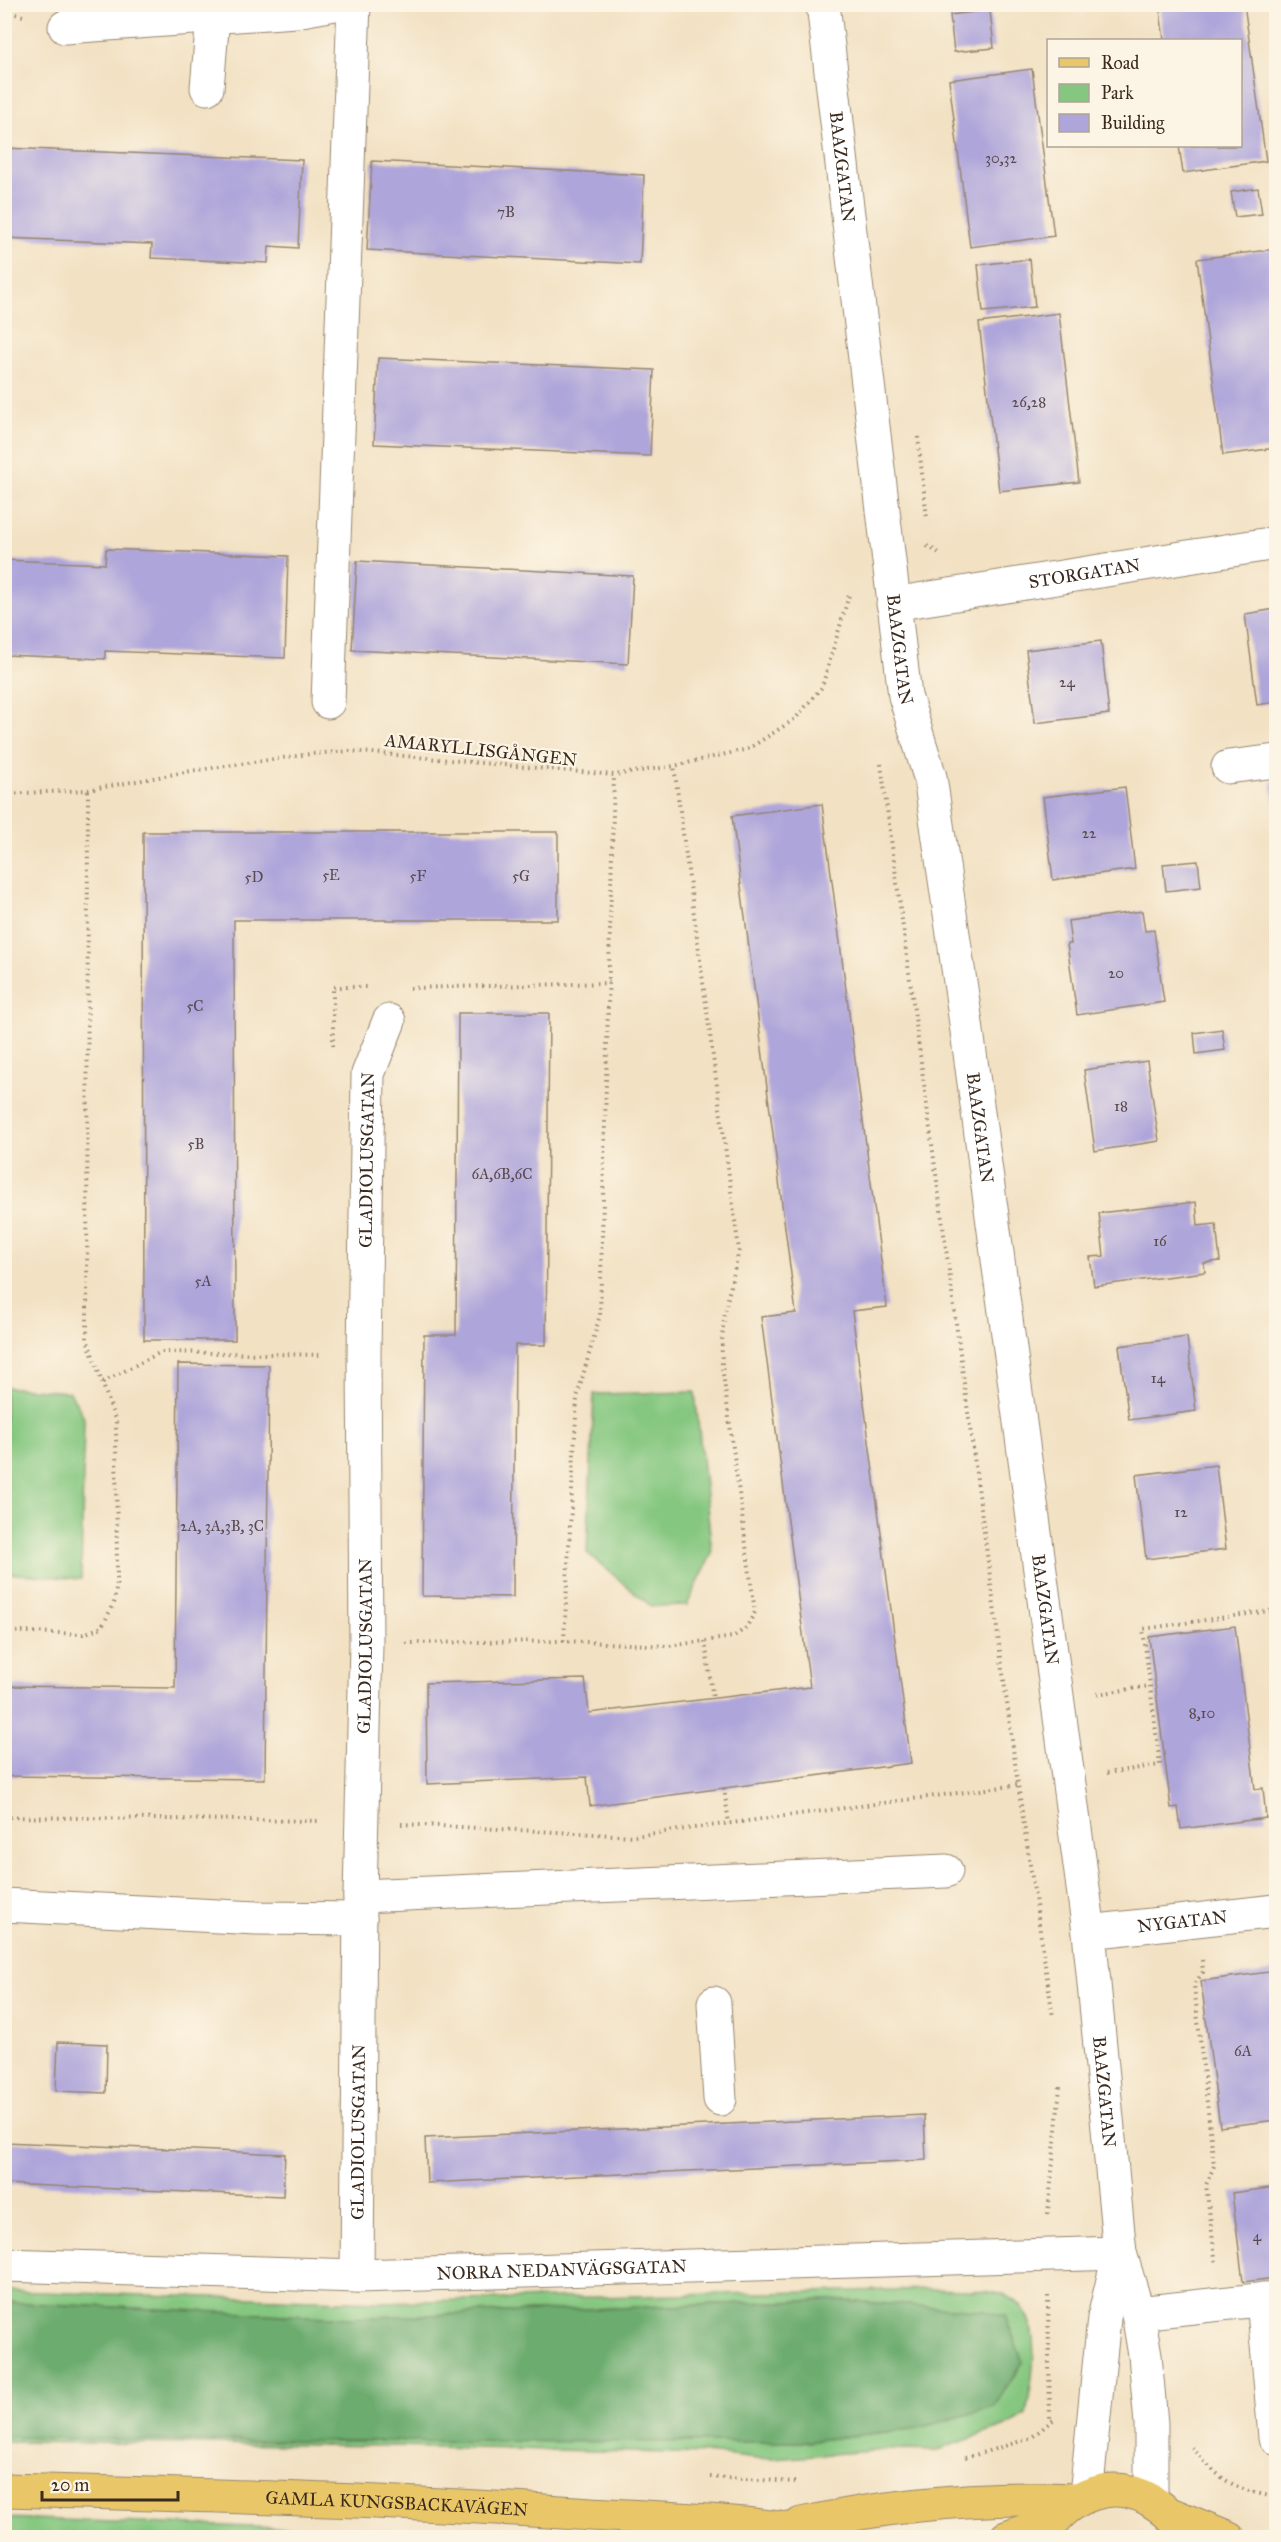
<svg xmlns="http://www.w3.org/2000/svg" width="1281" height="2542" viewBox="0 0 1281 2542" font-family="'IM FELL Great Primer',serif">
<rect width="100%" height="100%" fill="#fcf5e5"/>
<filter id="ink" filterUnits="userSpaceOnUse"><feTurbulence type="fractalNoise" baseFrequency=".0167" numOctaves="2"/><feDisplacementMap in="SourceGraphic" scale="12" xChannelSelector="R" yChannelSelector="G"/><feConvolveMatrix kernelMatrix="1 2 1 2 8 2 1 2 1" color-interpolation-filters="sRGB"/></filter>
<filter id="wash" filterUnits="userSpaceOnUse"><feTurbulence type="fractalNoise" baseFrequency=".008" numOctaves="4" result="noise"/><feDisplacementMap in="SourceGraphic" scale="24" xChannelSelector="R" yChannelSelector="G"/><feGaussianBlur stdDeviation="1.35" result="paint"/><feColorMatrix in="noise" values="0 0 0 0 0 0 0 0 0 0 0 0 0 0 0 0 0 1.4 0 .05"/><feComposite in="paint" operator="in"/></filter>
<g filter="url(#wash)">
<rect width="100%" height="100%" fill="#f2e1c3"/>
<!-- green -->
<path fill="#85c780" stroke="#60784f" stroke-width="1.5" d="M5,1387L70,1392L84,1417L81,1579L5,1573Z
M695,1392L712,1553L687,1605L651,1606L587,1553L594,1394Z
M930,2289C951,2290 991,2288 1009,2297C1046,2315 1032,2382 1026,2414L1006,2426L938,2450L903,2449L757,2459L716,2454L396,2446L5,2442V2437L799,2442L919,2428L982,2310L829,2300L349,2318L5,2302V2291L381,2302Z
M5,2518L527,2537L5,2538Z"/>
<!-- forest -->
<path fill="#6cac6e" stroke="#546b46" stroke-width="1.5" d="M829,2300L982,2310L1005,2316L1023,2362L994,2407L919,2428L799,2442L191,2441L5,2437V2302L349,2318Z"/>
<g id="blocks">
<!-- building -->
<path fill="#aea5da" d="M1159,4H1244L1266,161L1183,173L1179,146H1240V40H1164Z
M990,10L994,48L954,52L950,15Z
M1032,69L1054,236L970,247L949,80Z
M4,148L302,160L298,248L269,246L268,263L151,258L152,244L4,238Z
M372,161L644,175L640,264L367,250Z
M1258,188L1262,214L1235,217L1231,192Z
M1276,249V448L1223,455L1197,259Z
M1030,259L1035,307L983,312L978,265Z
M1059,313L1079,482L999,491L979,323Z
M378,358L654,370L650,456L374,444Z
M106,549L288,556L285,658L105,651V659L4,655V560L105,564Z
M357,561L633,576L628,664L352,650Z
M1276,609V702L1257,705L1245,614Z
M1101,641L1109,714L1035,723L1026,650Z
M1271,781H1276V811H1275Z
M1125,787L1135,869L1053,880L1043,797Z
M822,804L887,1307L852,1311L911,1763L590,1806L587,1777L427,1784L426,1683L585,1679L589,1713L810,1687L761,1317L796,1313L732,816Z
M143,832H558V920H234L235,1340H144Z
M1198,861L1201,887L1166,891L1163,864Z
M1142,911L1145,931L1154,930L1164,1002L1077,1015L1067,944H1071L1068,921Z
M458,1013H549L546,1345H515L513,1597L422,1596L424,1335H456Z
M1222,1029L1225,1050L1196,1054L1194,1033Z
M1147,1061L1159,1141L1095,1151L1084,1070Z
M1196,1202L1198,1226L1216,1224L1220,1261L1204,1263L1205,1272L1094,1286L1090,1257L1104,1256L1099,1213Z
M1187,1337L1196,1411L1129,1420L1119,1346Z
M178,1364L269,1365L265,1779L4,1776V1686L175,1688Z
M1216,1465L1226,1549L1146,1559L1136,1475Z
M1235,1626L1255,1789L1263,1788L1266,1818L1181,1829L1178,1807L1171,1808L1149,1637Z
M1276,1971V2120L1220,2127L1201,1981Z
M58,2042L107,2044L106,2093L56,2091Z
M924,2115L926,2160L427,2183L425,2138Z
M4,2142L285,2154L283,2196L4,2184Z
M1276,2187V2278L1243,2282L1232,2193Z"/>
</g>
</g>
<g filter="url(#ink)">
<use href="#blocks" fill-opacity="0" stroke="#968670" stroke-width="1.5"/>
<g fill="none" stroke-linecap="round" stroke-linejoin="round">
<!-- minor casing -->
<g stroke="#968670" stroke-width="35">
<g id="minor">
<path id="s1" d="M823,4L905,696L930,777L964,1009L1089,1932L1120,2253L1138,2313L1145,2355L1151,2424V2499"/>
<path d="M65,27L296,11L335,4"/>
<path d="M207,88L213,17"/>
<path id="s2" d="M893,604L1276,543"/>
<path d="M328,702L354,4"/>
<path d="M1228,767L1276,761"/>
<path d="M360,1896L946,1871"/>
<path d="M4,1905L257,1918L360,1919"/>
<path id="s3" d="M1089,1932L1276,1911"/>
<path d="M714,2003L720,2099"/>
<path id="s4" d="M4,2265L357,2276L1120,2253"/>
<path id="s5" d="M357,2276L360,1896L366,1644L364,1355L368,1074L389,1021"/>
<path d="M1263,2299L1275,2437"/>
<path d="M1138,2313L1276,2298"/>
<path d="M1086,2495L1104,2318L1119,2255"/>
</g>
</g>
<!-- major casing -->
<g stroke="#968670" stroke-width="35">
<g id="major">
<path id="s6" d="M4,2490C195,2495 386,2500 576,2513C664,2519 753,2520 838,2538"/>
<path d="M1170,2514L1229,2538"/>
<path d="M801,2524C891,2505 984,2496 1075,2500"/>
<path d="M1006,2538L1050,2522"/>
<path d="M1042,2538C1066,2495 1116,2473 1159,2506C1170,2514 1181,2524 1185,2538"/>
</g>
</g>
<!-- path -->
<path stroke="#968670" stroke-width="4" stroke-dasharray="1.5 4.5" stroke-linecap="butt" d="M4,11L27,17
M918,437L927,519
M927,546L941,554
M881,764L1018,1785L1053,2017
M4,794L88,790L191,771L310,754L350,751L614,775L674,766L748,749L795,719L822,687L850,592
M410,988L609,983
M333,1046V987H366
M103,1382L161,1352L323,1355
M4,1631L83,1634L102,1627L114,1603L117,1583L116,1422L87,1339L88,790
M564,1641L577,1397L600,1315L614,775
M705,1641L713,1699
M406,1643L564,1641L669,1646L733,1637L746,1628L755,1612L722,1366C720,1318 729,1295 739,1250L674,766
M1097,1694L1150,1686
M1107,1773L1160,1765L1143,1629L1276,1610
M724,1788L729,1824
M4,1817L322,1821
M401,1824L634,1836L1018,1785
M1202,1960L1203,1972L1194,1985L1214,2166L1206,2185L1216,2265
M1048,2214L1060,2087
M1048,2296L1050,2418
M1192,2447C1219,2480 1234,2490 1276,2497
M965,2458L1031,2438L1053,2420
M710,2477L795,2482"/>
<!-- minor -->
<use href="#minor" stroke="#fff" stroke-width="33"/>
<!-- major -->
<use href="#major" stroke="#e9c769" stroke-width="33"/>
</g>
</g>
<g text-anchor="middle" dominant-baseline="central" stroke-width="4.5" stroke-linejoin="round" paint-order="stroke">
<!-- number labels -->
<g font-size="15" fill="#58494d">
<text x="1001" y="158">30,32</text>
<text x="506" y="212">7B</text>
<text x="1029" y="402">26,28</text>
<text x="1067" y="682">24</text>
<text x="1089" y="833">22</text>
<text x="331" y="875">5E</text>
<text x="418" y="876">5F</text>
<text x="521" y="876">5G</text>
<text x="254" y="877">5D</text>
<text x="1116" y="973">20</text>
<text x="195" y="1006">5C</text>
<text x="1121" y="1106">18</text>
<text x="196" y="1144">5B</text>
<text x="502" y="1174">6A,6B,6C</text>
<text x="1160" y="1241">16</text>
<text x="203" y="1281">5A</text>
<text x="1158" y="1378">14</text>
<text x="1181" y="1512">12</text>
<text x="222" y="1526">2A, 3A,3B, 3C</text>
<text x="1202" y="1713">8,10</text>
<text x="1243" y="2051">6A</text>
<text x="1257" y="2236">4</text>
</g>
<!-- street labels -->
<g font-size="18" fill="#3b2a1e" stroke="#fcf5e5">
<text stroke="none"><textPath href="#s1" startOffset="164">BAAZGATAN</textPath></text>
<text stroke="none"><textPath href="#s2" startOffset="194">STORGATAN</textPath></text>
<text stroke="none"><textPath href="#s1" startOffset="650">BAAZGATAN</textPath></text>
<text transform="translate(481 750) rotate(6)">AMARYLLISGÅNGEN</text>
<text stroke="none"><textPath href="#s1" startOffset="1136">BAAZGATAN</textPath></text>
<text stroke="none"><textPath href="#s5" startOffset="1116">GLADIOLUSGATAN</textPath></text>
<text stroke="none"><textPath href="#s1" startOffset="1622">BAAZGATAN</textPath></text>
<text stroke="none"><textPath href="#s5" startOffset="630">GLADIOLUSGATAN</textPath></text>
<text stroke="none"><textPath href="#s3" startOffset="94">NYGATAN</textPath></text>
<text stroke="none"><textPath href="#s1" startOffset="2108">BAAZGATAN</textPath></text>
<text stroke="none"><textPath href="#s5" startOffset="144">GLADIOLUSGATAN</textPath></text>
<text stroke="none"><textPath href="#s4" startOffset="558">NORRA NEDANVÄGSGATAN</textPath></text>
<text stroke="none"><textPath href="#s6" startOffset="393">GAMLA KUNGSBACKAVÄGEN</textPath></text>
</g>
</g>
<!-- margin -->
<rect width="1281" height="2542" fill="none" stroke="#fcf5e5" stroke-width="24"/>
<!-- legend -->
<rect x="1047" y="39" width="195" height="108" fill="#fcf5e5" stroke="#afa495" stroke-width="1.5"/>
<rect x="1059" y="58" width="30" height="9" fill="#e9c769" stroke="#afa495" stroke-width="1.5"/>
<text x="1101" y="69" font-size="18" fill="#3b2a1e">Road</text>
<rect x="1059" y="84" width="30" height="18" fill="#85c780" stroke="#afa495" stroke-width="1.5"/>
<text x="1101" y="99" font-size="18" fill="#3b2a1e">Park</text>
<rect x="1059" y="114" width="30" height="18" fill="#aea5da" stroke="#afa495" stroke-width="1.5"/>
<text x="1101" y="129" font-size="18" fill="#3b2a1e">Building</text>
<!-- scale -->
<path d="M42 2491v9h136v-9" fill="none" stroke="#3b2a1e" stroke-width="3"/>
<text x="51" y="2491" font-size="18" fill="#3b2a1e" stroke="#fcf5e5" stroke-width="4.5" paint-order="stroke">20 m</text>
</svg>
